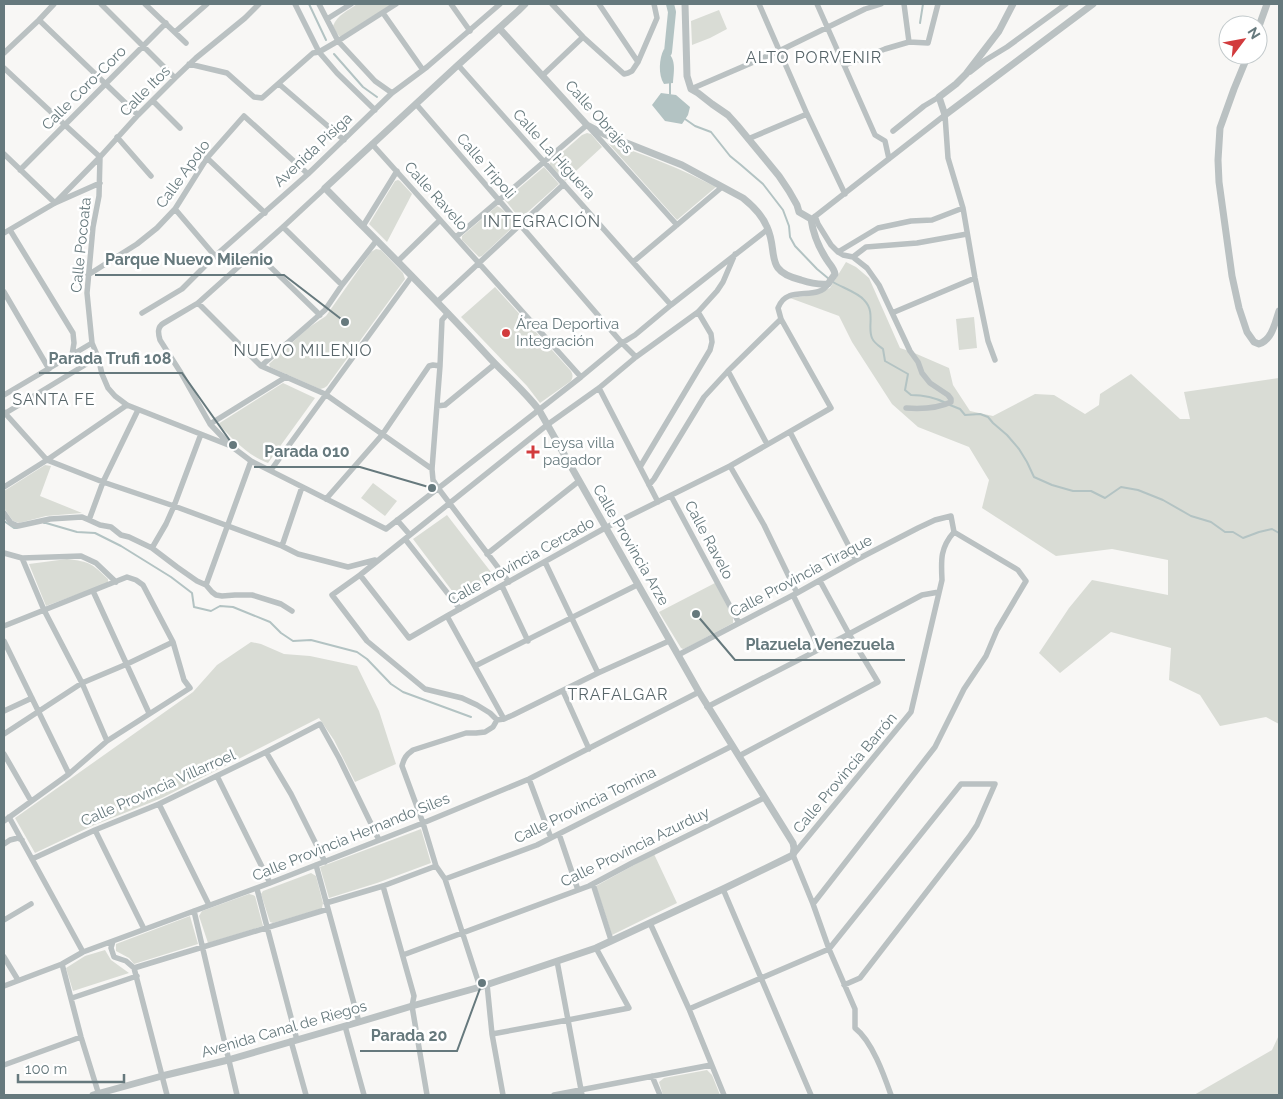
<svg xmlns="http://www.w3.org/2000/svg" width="1283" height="1099" viewBox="0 0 1283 1099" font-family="Raleway,sans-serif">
<rect width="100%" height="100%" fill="#f8f7f5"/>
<!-- green -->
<path fill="#d9dcd5" d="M357,4H392L340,37L336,32L333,26C337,15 349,10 357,4Z
M719,10L727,29L710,38L692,45L691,21Z
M587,133L591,134L602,147L565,181L550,165V163L582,135Z
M608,143C645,154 681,169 716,187L677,220Z
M544,167L559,184L520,219L505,200Z
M398,180L400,181L412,194L387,242L369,224L395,181Z
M497,206C503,208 512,219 514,226L482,256L479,257L462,240V236Z
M376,249L381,250L403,273L405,279L327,386L324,388L320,389L270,367L269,364L308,328L326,316L371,252Z
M846,262L856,267L869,278L900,348L912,352L949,368L953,385L970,411L993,416L1035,394L1054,395L1085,414L1099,405L1100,394L1131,374L1180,419H1190L1184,392L1279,378V724L1266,717L1220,726L1200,695L1169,680L1171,648L1111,632L1060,673L1039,653L1069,608L1092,580L1168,595V560L1112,549L1056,556L982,508L989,480L969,447L918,427L892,404L852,342L839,316L790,298L806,296L830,288Z
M495,287L571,371C573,375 573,377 571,381L540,403L527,386L461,317Z
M974,317L977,348L959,350L956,319Z
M283,383L315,398L268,463C247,455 234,440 218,424Z
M45,465L51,466L40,496L82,513L46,516L19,523L13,521L4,508V491Z
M373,483L397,501L385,516L361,498Z
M447,515L494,576L459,600L413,539Z
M67,559C91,562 91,563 108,579V583L46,606L29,564Z
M715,583L733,617V623L686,648L683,649L681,648L659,612Z
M251,642L261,644L284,654L310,656L357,666L379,711L396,764L355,782L334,740L319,718L162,798L92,826L35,853L15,818L193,692L217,665Z
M421,829L431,863L377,883L329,898L320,867Z
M654,854L677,903L612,935L596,886Z
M311,873L316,876L323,903L322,908L320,909L273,923L270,922L261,894L263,891Z
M249,894L253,895L255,896L263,926L208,943L199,916L202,911Z
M190,916L198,944L134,964L129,958L116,951V944Z
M105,950L111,960L129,973L73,991L66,968L85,956Z
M1279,1035V1095H1194L1272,1050Z
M707,1070L712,1075L720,1095H663L659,1082L664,1078Z"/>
<!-- water -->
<path fill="#b3c3c3" d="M664,49C677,58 674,69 673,83L664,84C658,75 659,58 664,49Z
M661,93L676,95L690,107L688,115L682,124L665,121L652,105Z"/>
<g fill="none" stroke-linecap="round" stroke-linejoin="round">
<!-- stream -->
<path stroke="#b3c3c3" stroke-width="2" d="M309,4L326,40
M920,23L923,4
M334,54L363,87L377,97
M670,81V94
M685,119L695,126L711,132L730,156L741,165L763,184L783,210L789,226L790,237L795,246L817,269L829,279
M833,282C841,287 859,293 864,300C876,312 867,327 872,338C874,343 879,346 883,349L885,361L908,374L905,390L911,395C924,395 934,397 946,403
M950,405L960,409L965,415L980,414L988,417L993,423L1007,435L1019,449L1027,462L1034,477L1052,485L1073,491H1091L1105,498L1121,487L1138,490L1163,500L1191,516L1211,522L1225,532H1233L1243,538L1259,532L1272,529L1279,533
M4,521L14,528H17
M44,523H46L77,532L95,533L121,546L171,577L192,593L194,607L211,611L220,606L233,607L270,622L281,633L293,641L311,640L357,652L367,659L391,684L403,692L471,717"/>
<!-- canal -->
<path stroke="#b3c3c3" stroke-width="8" d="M668,52L672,12L670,4"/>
<!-- minor -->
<path stroke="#bac1c2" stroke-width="5.5" d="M101,4L175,78
M145,4L186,43
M295,4L319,52L337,73L375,110
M319,4L338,41L375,81L392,93
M451,4L470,31
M552,4L583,37L624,74L628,73L632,71L638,62L657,18L654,4
M599,4L638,62
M759,4L807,114L845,194
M817,4L875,135L885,141L889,159
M904,4L909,42L928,43L938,4
M383,13L423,70
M327,19L351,4
M39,20L138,115
M175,32L207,4
M4,53L39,20L54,4
M189,64L227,73L254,97L262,98L313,53L319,52L338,41L396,4
M458,65L671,305
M845,65L885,49L909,42
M4,68L65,125L100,157L99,196L93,227L87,293L92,343L98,357L102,374L108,388L115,396L127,405L231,446L251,461L386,529L581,377L622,343L635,335L671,305L768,229
M970,72L984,61L1007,47L1066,4
M543,75L583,37
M279,84L344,140
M691,89L779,51L865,9L881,4
M153,101L180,128
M416,104L622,343L636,357
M945,115L948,158L963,208L975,278L988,341L995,360
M893,131L924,106L939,97
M117,137L151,176
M748,139L807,114
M372,144L581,377
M4,154L55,203L100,157L138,115L175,78L196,58L245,18L259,4
M207,158L265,213
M20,170L166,23
M175,209L215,256
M815,216L818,224L831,245L838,252L843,255L853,257L867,268L879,285L910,351L918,362L922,373L930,383L948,395L951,399V402C937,409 921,409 906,408
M813,218L945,115
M363,226L397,171
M283,227L342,285
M10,230L73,333L74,343L72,355
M4,233L55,203L100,183
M456,237L587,125L677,225
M255,252L320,315
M838,252L878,228L911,221L932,220L963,208
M853,257L866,247L917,243L967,234
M398,261L440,220
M633,262L722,187
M88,275L137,244L157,228L175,209L207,158L244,116L308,174
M4,292L49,369
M437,302L564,184
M198,303L261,366L325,394L432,469
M142,313L182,289L215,256L308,174L392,93L427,67L500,4
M448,313L442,320L440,366L432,469L433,480L438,488L509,582
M892,313L975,278
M261,366L325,310L342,285L377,240
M728,371L767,444
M599,388L658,502
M4,395L92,343
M437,406L445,405L495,364
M4,412L47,460L103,482L174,506L282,546L298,554L348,567L375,560
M4,414L98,357
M210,424L286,377
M790,432L856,560
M230,445L210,424L181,373L160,340C158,333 157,327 164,323L198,303L283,227L325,188
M730,466L764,525L797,593
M640,467L710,350L712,342L711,334L698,312
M271,470L412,276
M649,485L654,479L704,397L728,371L781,319
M4,487L47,460L127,405
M671,496L739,623
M326,499L382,435L429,366L433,365L440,366
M4,513L11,523L18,526L50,519L82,517L89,520L100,525L111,527L121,535L129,537L152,548L177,567L197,581L206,585L212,592L216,595L222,596L235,595H252L281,604L292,611
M89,520L103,482L138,410
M397,520L410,535
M405,539L460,609
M282,546L302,487
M152,548L166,524L174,506L201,434
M4,553L22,558L81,556L96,563L116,582
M487,554L579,481
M22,558L44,610L82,683L107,741
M545,562L598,673
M360,575L409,638L447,616L605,528L730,466L831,408L781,319L778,308C780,303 783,298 789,296C801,291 821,297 828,284
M206,585L251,461
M502,586L528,641
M93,591L149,713
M793,595L819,648
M447,616L504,719
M4,626L127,577L136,580L143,585L173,642L184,680L190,688L107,741L69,774L4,821
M4,641L69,774
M678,655L797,593L856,560L918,528L935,520L951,516L954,532L1018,570L1026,581L997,630L986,656L964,689L935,747L813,904
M475,666L637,585
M563,691L589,749
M707,707L849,634L922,595L939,592
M4,711L32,698
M497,720L490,713L477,705L462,698L425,689L367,641L332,595L360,575L547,425L599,388L636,357L698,312L717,291L723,282L735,254
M4,734L82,683L127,664L173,642
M266,752L291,794L325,862
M4,754L31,801
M739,756L878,682L849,634L820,581
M217,776L270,883
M529,779L551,838
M159,804L209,905
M9,817L83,952
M95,830L144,929
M559,834L578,890
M4,844L10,840L18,838L22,840
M32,859L95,830L159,804L266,752L320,724L339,758L379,840
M316,865L359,1022
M445,879L537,845L732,746
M593,884L611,940
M383,886L414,996L412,1006L427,1095
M257,889L297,1040
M723,889L811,1095
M326,903L383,886L436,866
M194,911L237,1095
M4,920L31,904
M650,923L689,1009L724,1095
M113,941L111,948L114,957L126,961L134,968L167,1095
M403,955L589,886L632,863L764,798
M4,957L18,980
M557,961L582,1095
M62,964L81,1037L99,1095
M134,968L328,909
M487,984L492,1034L503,1095
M4,986L62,964L83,952L270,883L423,823L529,779L699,692
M480,987L445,879L436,866L423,823L402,766C404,758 406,755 413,750L466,733H476L485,732L493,727L497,720L504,719L513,715L598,673L669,641
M72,998L137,976
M689,1009L829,949L961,784H995L977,825L969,837L860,978L844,985
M345,1026L364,1095
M492,1034L568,1020L629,1008L596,948
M291,1041L306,1095
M4,1065L81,1037
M652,1076L660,1095
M554,1095L711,1065
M891,1095C884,1075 872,1041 855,1028V1009L829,949L813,904L793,855L911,712L942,580C941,560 940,548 954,532"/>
<!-- tertiary -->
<path stroke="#bac1c2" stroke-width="7" d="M1013,4L999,31L966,74L956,84L939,97L945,115L1093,4
M499,28L587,125L604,134L682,165L743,198C753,206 762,215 767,227C779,253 763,271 801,280C810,283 818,285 828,284L835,274C834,268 830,265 827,260C819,248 813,233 811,219L799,212L797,205L789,191L779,176L737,125L728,115L712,104L698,93L691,89L687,76L685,4
M1258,29L1267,4
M1248,55L1234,89L1220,128L1218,160L1219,182L1232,276L1239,308L1247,332L1254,342L1259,344C1272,340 1275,323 1279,311
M93,1095L162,1076L228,1060L359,1022L412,1006L480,987L596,948L723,889L793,855L794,848L793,843L699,692L539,410C523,389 503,373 486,354C434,297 379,243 325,188L458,65L518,11L525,4"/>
</g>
<!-- markers -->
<g fill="#d23b3d" stroke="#fff" stroke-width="2">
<circle cx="506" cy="333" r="5"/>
<path d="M530.5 444.5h5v5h5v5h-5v5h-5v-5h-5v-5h5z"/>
</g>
<g text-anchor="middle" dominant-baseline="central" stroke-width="5" stroke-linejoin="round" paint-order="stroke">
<!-- street labels -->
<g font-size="15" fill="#66797d" stroke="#fff">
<text transform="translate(84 88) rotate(-45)">Calle Coro-Coro</text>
<text transform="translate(145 91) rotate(-45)">Calle Itos</text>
<text transform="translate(599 117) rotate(48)">Calle Obrajes</text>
<text transform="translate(313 150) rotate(-43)">Avenida Pisiga</text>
<text transform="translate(554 154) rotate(48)">Calle La Higuera</text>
<text transform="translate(486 166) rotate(49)">Calle Tripoli</text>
<text transform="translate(183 174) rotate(-54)">Calle Apolo</text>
<text transform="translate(436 196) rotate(48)">Calle Ravelo</text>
<text transform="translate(81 245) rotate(-84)">Calle Pocoata</text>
<text transform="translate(709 540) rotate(62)">Calle Ravelo</text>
<text transform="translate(631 545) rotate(60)">Calle Provincia Arze</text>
<text transform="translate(521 561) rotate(-29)">Calle Provincia Cercado</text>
<text transform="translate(801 576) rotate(-28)">Calle Provincia Tiraque</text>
<text transform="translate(845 773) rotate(-50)">Calle Provincia Barrón</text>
<text transform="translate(158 788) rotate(-24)">Calle Provincia Villarroel</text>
<text transform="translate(585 805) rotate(-26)">Calle Provincia Tomina</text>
<text transform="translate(351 837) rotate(-22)">Calle Provincia Hernando Siles</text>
<text transform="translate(635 847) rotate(-26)">Calle Provincia Azurduy</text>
<text transform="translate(284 1029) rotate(-16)">Avenida Canal de Riegos</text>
</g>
<!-- poi labels -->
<g font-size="15" fill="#66797d" stroke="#fff" text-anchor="start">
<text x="516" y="324">Área Deportiva<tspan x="516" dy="17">Integración</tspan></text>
<text x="543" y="443">Leysa villa<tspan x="543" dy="17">pagador</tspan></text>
</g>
<!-- neighbourhood labels -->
<g font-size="16" letter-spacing="1" fill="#576569" stroke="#fff">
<text x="814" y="57">ALTO PORVENIR</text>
<text x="542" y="221">INTEGRACIÓN</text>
<text x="303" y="350">NUEVO MILENIO</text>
<text x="54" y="399">SANTA FE</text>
<text x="618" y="694">TRAFALGAR</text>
</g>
</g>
<!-- callouts -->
<path fill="none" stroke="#66797d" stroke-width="2" d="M345 322L284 275H95M233 445L182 373H39M432 488L360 467H254M696 614L735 660H905M482 983L457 1051H360"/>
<g fill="#66797d" stroke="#fff" stroke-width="2">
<circle cx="345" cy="322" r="5"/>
<circle cx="233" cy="445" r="5"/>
<circle cx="432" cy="488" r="5"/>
<circle cx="696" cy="614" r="5"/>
<circle cx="482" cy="983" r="5"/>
</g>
<g font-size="16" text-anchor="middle" font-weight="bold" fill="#66797d" stroke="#fff" stroke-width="5" stroke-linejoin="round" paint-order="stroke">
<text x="189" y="265">Parque Nuevo Milenio</text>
<text x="110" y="364">Parada Trufi 108</text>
<text x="307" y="457">Parada 010</text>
<text x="820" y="650">Plazuela Venezuela</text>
<text x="409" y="1041">Parada 20</text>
</g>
<!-- border -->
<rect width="1283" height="1099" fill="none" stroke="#66797d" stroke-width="10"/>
<!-- north arrow -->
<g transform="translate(1243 40) rotate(58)"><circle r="24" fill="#ffffff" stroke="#c2c9cb"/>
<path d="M0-4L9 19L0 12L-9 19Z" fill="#d23b3d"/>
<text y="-8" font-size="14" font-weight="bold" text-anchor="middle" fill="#66797d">N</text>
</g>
<!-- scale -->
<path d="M18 1074v8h106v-8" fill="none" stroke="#66797d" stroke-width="2.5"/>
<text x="25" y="1074" font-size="15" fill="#66797d" stroke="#ffffff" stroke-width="4" paint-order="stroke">100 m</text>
</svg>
